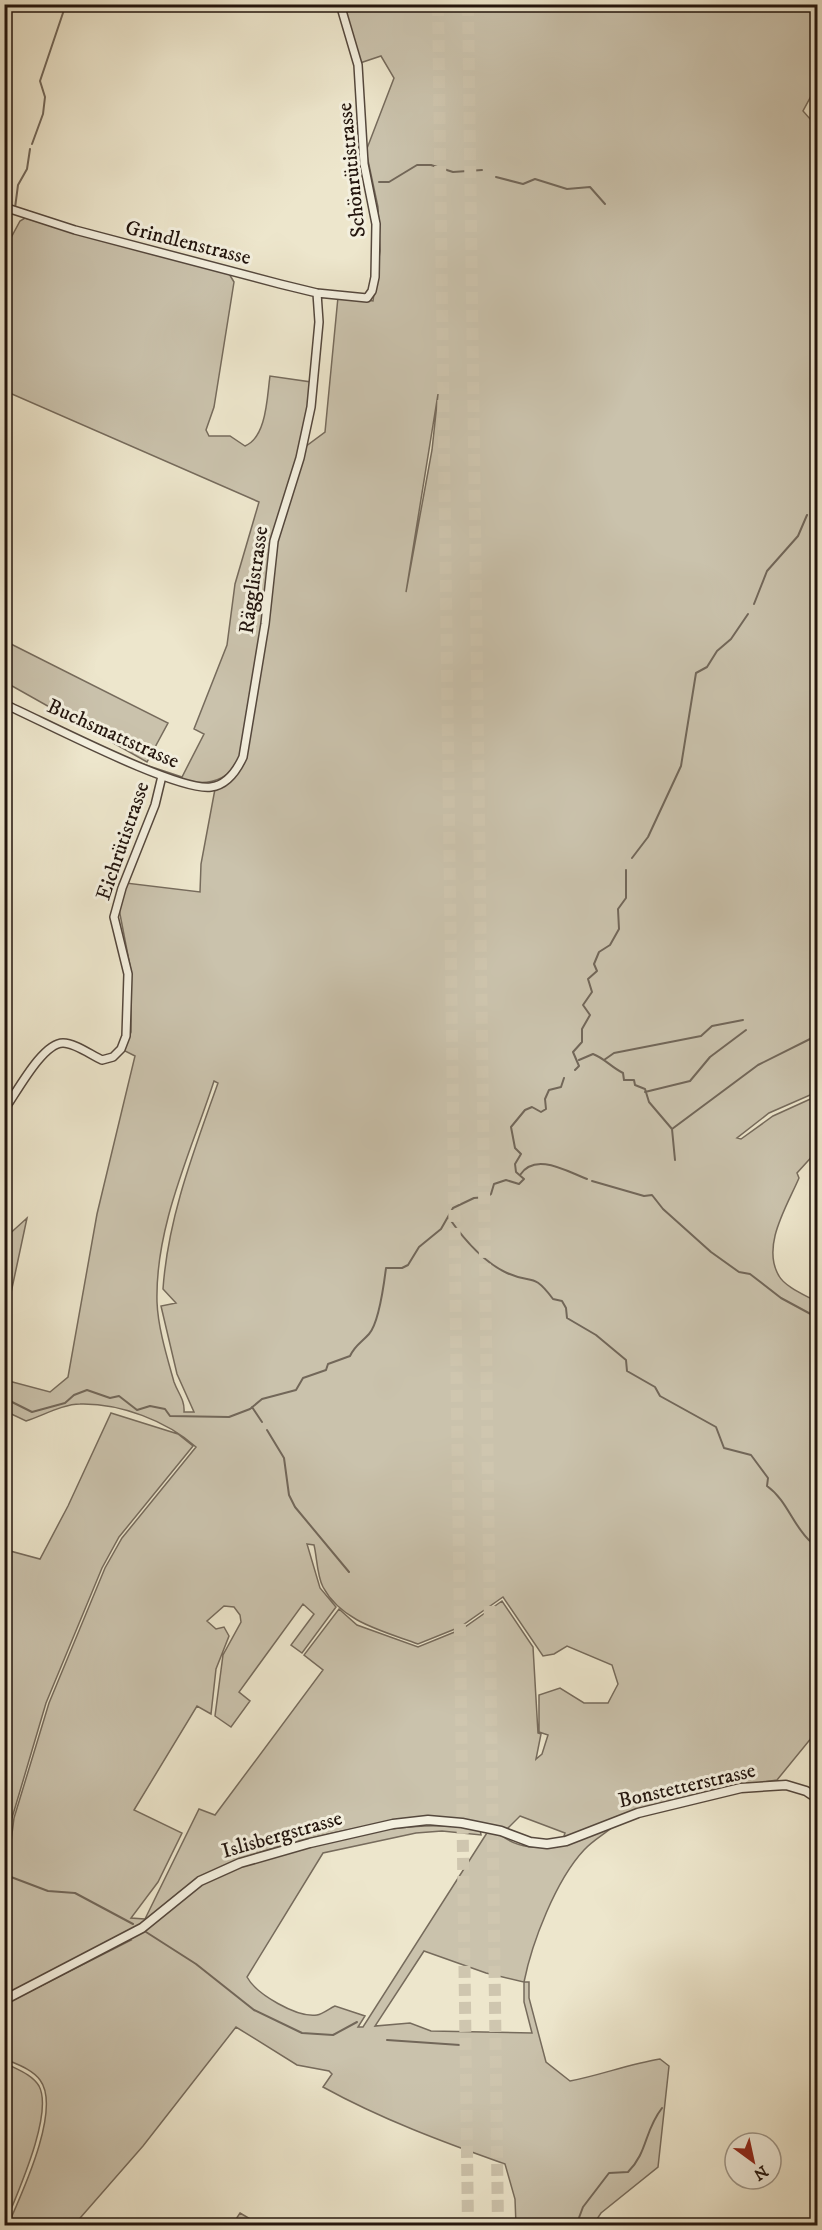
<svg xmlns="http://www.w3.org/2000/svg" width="822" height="2230" viewBox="0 0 822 2230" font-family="'IM FELL DW Pica',serif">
<rect width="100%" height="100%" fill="#ede6cc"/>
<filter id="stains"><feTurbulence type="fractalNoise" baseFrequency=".00333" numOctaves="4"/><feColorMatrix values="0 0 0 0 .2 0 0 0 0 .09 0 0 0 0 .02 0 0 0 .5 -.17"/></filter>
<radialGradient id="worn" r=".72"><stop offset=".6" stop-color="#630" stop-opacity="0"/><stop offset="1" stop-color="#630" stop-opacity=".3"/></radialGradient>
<!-- green -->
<path fill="#cac2ac" stroke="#766b5c" stroke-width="1.5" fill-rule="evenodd" d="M343,5H817V85L803,111L818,128L817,1092L769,1113L737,1138L741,1139L773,1116L817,1096V1151L797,1173L799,1178C787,1206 761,1246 779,1276C785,1287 807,1296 817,1302V1731L777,1780L715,1789L625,1814C614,1830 597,1836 584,1850C556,1880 532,1942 524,1982H529V1998L546,2062L570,2081C601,2075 629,2064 660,2059L669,2066L658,2167L601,2213L593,2225H516L515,2199L505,2164C443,2142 381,2119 323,2087L332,2074L329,2071L297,2065L236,2027L143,2146L74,2225H8C21,2195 62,2109 40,2080C32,2069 16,2064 5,2059V2004L131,1940L126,1936L5,1996V1864L8,1865L14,1818L49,1703L105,1568L122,1538L196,1447C167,1421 120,1403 80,1404C63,1404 42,1416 26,1421L5,1411V1380L50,1392L68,1377L97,1214L135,1056L123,1050L131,1032V971L119,909L126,883L200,892L201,864L215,789L233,778L245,758L269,614L279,530L305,447L325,432L338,297L373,301L380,251L378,207L366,151L394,78L381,56L360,63ZM438,394L432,450L406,592ZM214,1081L218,1083C194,1151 168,1217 163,1289L176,1303L161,1306L177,1374L194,1412H184C185,1400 178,1393 174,1382C167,1357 158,1328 157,1302C155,1226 191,1152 214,1081ZM307,1544L314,1545C317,1557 317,1576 323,1587C342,1622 383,1631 418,1644L460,1627L503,1597L543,1656L554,1654L567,1646L612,1665L618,1684L608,1703H584L560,1688L539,1695V1732L548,1735L542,1754L536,1759L541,1734L538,1733L533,1647L502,1601L462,1629L418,1647L357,1625L339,1609L304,1655L323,1670L215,1815L199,1809L145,1919L131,1918L158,1882L182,1833L134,1810L197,1706L211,1714L216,1669L229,1636L224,1627L216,1629L207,1621L224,1606L234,1607L240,1615L241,1622L223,1655L215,1716L231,1727L250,1701L239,1692L303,1604L314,1614L291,1645L302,1653L336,1607L320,1588ZM520,1816L565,1833L561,1845C539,1849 518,1849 501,1835ZM445,1818L492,1825L363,2027H358L365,2016L335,2006C330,2008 323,2014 317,2015C297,2018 256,1994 247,1977L323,1853L416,1833L442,1831L481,1835L480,1829C417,1819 359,1833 299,1849C271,1857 241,1864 216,1877C193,1888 175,1904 156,1920L148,1919C164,1905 180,1890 198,1879C250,1847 383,1818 445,1818ZM424,1951L486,1973L524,1982V2002L532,2033L431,2031L410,2023L375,2026Z
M25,218L228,272L234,282L214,407L206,430L209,436H230L245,446C267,437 267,396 270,376L311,382L308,408L297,461L271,546L265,605L241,757C218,802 169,777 134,761L182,777L204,734L194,729L227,645L235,584L259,502L5,391V249L20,221Z
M5,641L168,723L147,762L5,682Z
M27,1218L5,1321V1238Z
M111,1413L178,1434L193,1446L119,1537L102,1568L46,1703L12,1818L5,1864V1561L10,1551L40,1559L68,1506Z
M5,2063C16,2069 32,2074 39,2086C54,2114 16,2196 5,2224Z
M240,2213L259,2224L258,2225H232Z"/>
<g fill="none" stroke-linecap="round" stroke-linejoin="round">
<!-- stream -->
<path stroke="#726759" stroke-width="2" d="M32,144L43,114L45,97L40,81L66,4
M496,177L523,184L535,179L567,189L590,187L605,204
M379,182H389L417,165H431L453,172L482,170
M15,208L18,185L27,169L30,149
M4,225L11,217
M754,604L767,571L798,536L807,515
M632,858L648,837L681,766L696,673L707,667L717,651L731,639L748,614
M579,1060L593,1054C604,1058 611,1067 623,1073L624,1080H634L635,1085L645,1089L649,1102L672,1129L675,1160
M604,1060L614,1053L701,1036L712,1026L743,1020
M575,1070L579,1066L573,1052L582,1042V1029L590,1015L583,1005L592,992L588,979L597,971L594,964L599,952L610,945L619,929L618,909L626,898V870
M645,1092L690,1081L710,1057L746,1030
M672,1129L758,1065L812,1038L818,1040
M520,1175C535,1152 566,1171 587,1179
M592,1181L644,1196L652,1195L663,1209L711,1252L739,1272L750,1274L781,1298L818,1318
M449,1218C463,1238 483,1262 507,1273C533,1285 532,1271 553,1299L562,1301L566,1308L567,1318L596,1335L626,1360L627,1371L655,1387L660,1396L716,1427L724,1448L751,1455L768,1478L767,1486C788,1501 793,1527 812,1543L811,1562L818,1572
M4,1398L32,1412L65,1403L74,1395L87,1390L110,1398L119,1396L137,1410L150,1406L165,1409L170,1416L229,1417L250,1409L262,1399L296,1390L303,1378L326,1370L328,1364L350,1356C355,1345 361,1343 369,1334C379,1323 384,1284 386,1268H402L408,1265L419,1247L441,1229L453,1208L474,1198L487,1197L491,1194L494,1184L506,1180L519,1184L524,1179L516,1172L515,1164L521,1154L515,1148L511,1127L525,1110L532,1107L541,1112L546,1109L545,1099L549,1090L561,1087L564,1078
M252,1407L262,1422
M267,1430L284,1458L289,1495L295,1507L349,1572
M11,1877L48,1891L75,1893L133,1924
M146,1932L196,1964L254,2010L302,2033L333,2035L357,2022
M387,2040L460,2045
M571,2226L577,2223L583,2207L609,2173L628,2172C648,2152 644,2131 662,2108"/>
<!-- motorway-tunnel -->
<path stroke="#cfc6af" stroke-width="12" stroke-dasharray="12 6" stroke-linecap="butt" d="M438,4L468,2226
M468,4L498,2226"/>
<!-- minor casing -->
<g stroke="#55483d" stroke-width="10">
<path id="minor" d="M4,207L75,230L280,284L317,293L367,298L372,291L375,277L376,224L364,164L358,65L340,4
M4,704C43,721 177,792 211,787C227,785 237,770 243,757L265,624L274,541L300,458L311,407L319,322L317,293
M4,1110C16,1094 42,1043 63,1043C75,1043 91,1055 102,1060L113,1057L121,1049L126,1036L128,974L114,917L122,888L155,805L162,776"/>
</g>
<!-- tertiary casing -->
<g stroke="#55483d" stroke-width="11">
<path id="tertiary" d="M4,2000L142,1928L200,1881L240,1863L310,1843L393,1824L428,1820L462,1823L501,1831L530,1842L547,1844L566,1841L638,1813L741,1788L786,1785L806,1791L818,1799"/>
</g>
<!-- minor -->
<use href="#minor" stroke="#f3efde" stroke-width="7"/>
<!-- tertiary -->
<use href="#tertiary" stroke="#f3efde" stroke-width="8"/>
</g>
<g text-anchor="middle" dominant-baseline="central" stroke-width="6" stroke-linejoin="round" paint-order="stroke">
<!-- street labels -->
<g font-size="21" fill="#22140d" stroke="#f3efde">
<text transform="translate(352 170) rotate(-96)">Schönrütistrasse</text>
<text transform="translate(188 243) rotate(14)">Grindlenstrasse</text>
<text transform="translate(254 580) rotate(-82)">Rägglistrasse</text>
<text transform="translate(113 734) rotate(24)">Buchsmattstrasse</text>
<text transform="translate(123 841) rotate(-71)">Eichrütistrasse</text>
<text transform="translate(687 1786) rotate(-13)">Bonstetterstrasse</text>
<text transform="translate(282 1835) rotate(-16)">Islisbergstrasse</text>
</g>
</g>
<!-- margin -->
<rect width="822" height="2230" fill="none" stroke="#ede6cc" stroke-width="24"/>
<rect x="6" y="6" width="810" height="2218" fill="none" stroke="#22140d" stroke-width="3"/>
<rect x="12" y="12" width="798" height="2206" fill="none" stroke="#22140d" stroke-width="1.5"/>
<!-- north arrow -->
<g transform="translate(753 2161) rotate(147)"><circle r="28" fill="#f3efde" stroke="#9f978a" stroke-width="1.5"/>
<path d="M0-4.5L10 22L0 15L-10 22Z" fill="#8f2418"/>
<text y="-9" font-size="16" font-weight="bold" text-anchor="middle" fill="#22140d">N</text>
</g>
<rect width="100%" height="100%" filter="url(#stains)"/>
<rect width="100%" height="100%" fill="url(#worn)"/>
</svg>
